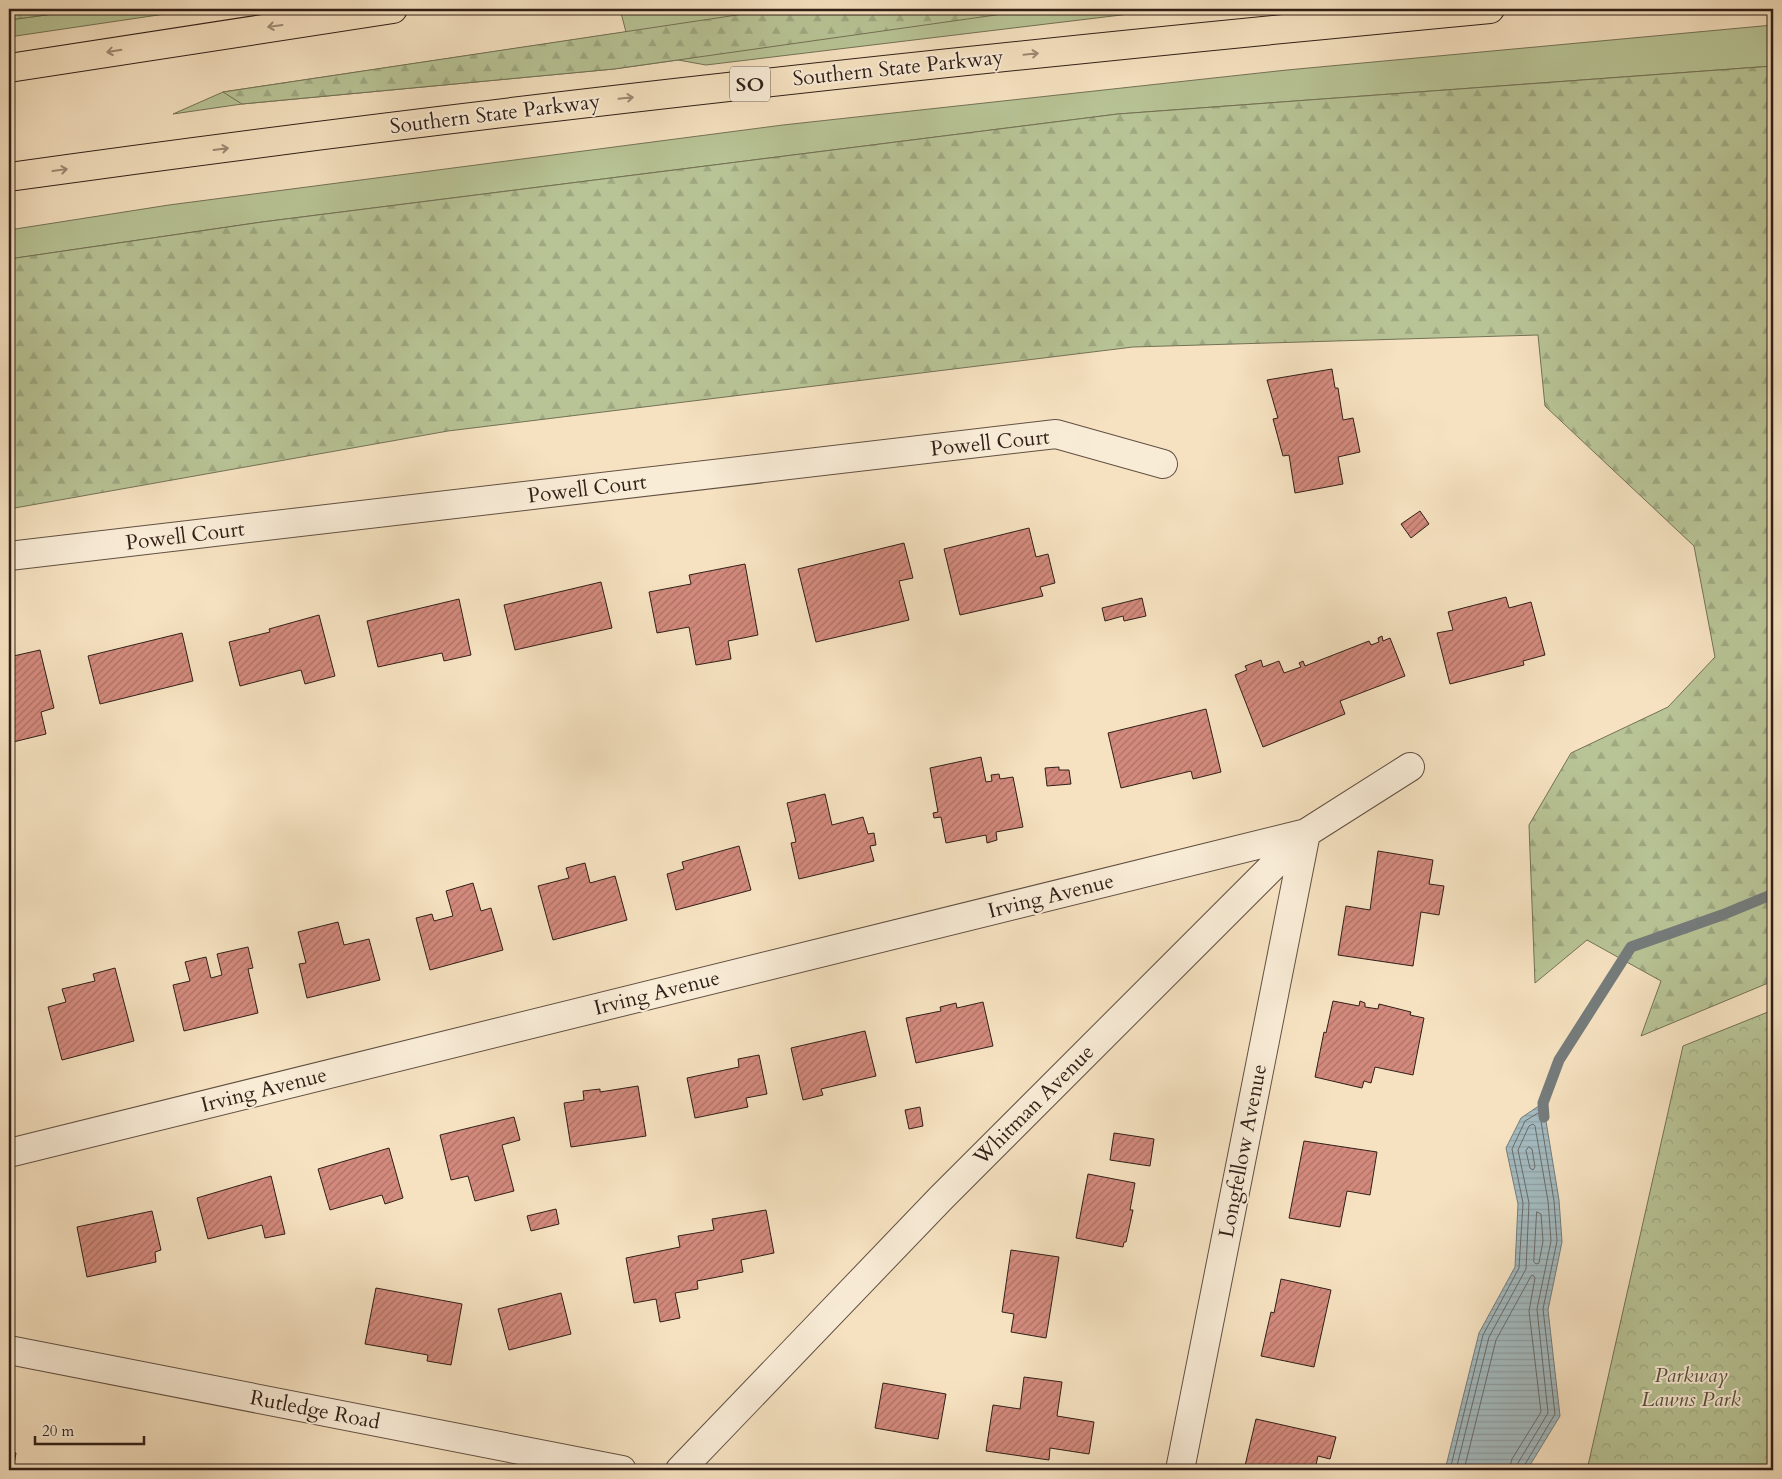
<svg xmlns="http://www.w3.org/2000/svg" width="1782" height="1479" viewBox="0 0 1782 1479" font-family="Cardo,serif">
<defs>
<pattern id="forest-firs" width="22" height="20" patternUnits="userSpaceOnUse" patternTransform="scale(1.25)"><rect width="22" height="20" fill="#b8c496"/><path d="M5 1l3.5 6h-7zM16 11l3.5 6h-7z" fill="#9ea881"/></pattern>
<pattern id="park-crowns" width="20" height="18" patternUnits="userSpaceOnUse" patternTransform="scale(1.25)"><rect width="20" height="18" fill="#b8c496"/><path d="M2 6a3 3 0 1 1 6 0M12 15a3 3 0 1 1 6 0" fill="none" stroke="#9ea881"/></pattern>
<pattern id="water-rules" width="6" height="5" patternUnits="userSpaceOnUse" patternTransform="scale(1.25)"><rect width="6" height="5" fill="#a3babf"/><path d="M0 2.5h6" fill="none" stroke="#8d9fa3"/></pattern>
<pattern id="building-hatch" width="6" height="6" patternUnits="userSpaceOnUse" patternTransform="scale(1.25)"><rect width="6" height="6" fill="#d38a7d"/><path d="M-1 1l2-2M0 6l6-6M5 7l2-2" fill="none" stroke="#ac7065"/></pattern>
</defs>
<rect width="100%" height="100%" fill="#f6e2c1"/>
<filter id="stains"><feTurbulence type="fractalNoise" baseFrequency=".004" numOctaves="4"/><feColorMatrix values="0 0 0 0 .2 0 0 0 0 .09 0 0 0 0 .02 0 0 0 .5 -.17"/></filter>
<radialGradient id="worn" r=".72"><stop offset=".6" stop-color="#630" stop-opacity="0"/><stop offset="1" stop-color="#630" stop-opacity=".3"/></radialGradient>
<!-- grass -->
<path fill="#b8c496" stroke="#747256" d="M90,9H199L9,37V20Z
M620,9H1171L706,65L678,60L614,69L242,104L173,114L223,92L626,32Z
M1773,25V66L1118,114L262,222L9,259V230L169,205L783,125L1287,70Z"/>
<!-- forest -->
<path fill="url(#forest-firs)" stroke="#747256" d="M9,9H90L9,20Z
M777,9H1038L614,69L242,104L223,92Z
M1773,66V981L1641,1036L1661,981L1587,940L1535,983L1529,825L1571,753L1668,707L1715,657L1694,546L1545,406L1538,335L1133,347L448,431L9,509V259L262,222L1118,114Z"/>
<!-- park -->
<path fill="url(#park-crowns)" stroke="#747256" d="M1773,1010V1470H1587L1683,1046Z"/>
<!-- water -->
<path fill="url(#water-rules)" stroke="#757c7c" d="M1543,1103L1559,1200L1562,1242L1548,1310L1560,1416L1527,1470H1445L1479,1333L1515,1267L1518,1204L1506,1148L1521,1118Z"/>
<g fill="none" stroke-linecap="round" stroke-linejoin="round">
<!-- shore -->
<path stroke="#6a6c6b" stroke-width="1" d="M1529,1147L1532,1149L1535,1167L1533,1170L1530,1168L1526,1151Z
M1537,1212L1541,1214L1543,1241L1539,1263L1536,1264L1534,1262Z
M1450,1470L1483,1335L1519,1268L1523,1203L1512,1149L1525,1121L1538,1113L1540,1115L1554,1201L1557,1241L1543,1309L1555,1414L1524,1466L1523,1470
M1456,1470L1489,1337L1526,1269L1529,1203L1518,1150L1529,1126L1533,1124L1535,1126L1548,1201L1551,1241L1537,1309L1548,1413L1518,1463L1517,1470
M1464,1470L1496,1340L1531,1276L1533,1275L1535,1278L1529,1311L1541,1412L1512,1459L1509,1470"/>
<!-- stream -->
<path stroke="#757c7c" stroke-width="11" d="M1544,1117L1543,1103L1559,1060L1631,947L1722,915L1773,894"/>
</g>
<!-- building -->
<path fill="url(#building-hatch)" stroke="#301f17" d="M1332,369L1335,388H1338L1343,420L1353,418L1360,452L1338,457L1343,484L1295,493L1289,455L1283,456L1273,419L1278,418L1267,380Z
M1420,511L1429,524L1411,538L1401,524Z
M1029,528L1036,557L1048,554L1055,583L1040,587L1043,596L960,615L944,549Z
M904,543L913,578L899,581L909,620L816,642L798,569Z
M745,564L758,635L728,641L731,659L696,665L689,627L657,633L649,592L691,584L689,575Z
M601,582L612,628L515,650L504,605Z
M1506,597L1509,608L1531,602L1545,655L1523,661L1524,665L1450,684L1437,633L1453,630L1448,612Z
M1142,598L1146,616L1124,621L1123,616L1105,621L1102,608Z
M459,599L471,655L444,661L442,653L378,667L367,621Z
M319,615L335,676L305,684L301,670L240,686L229,642L270,632L269,629Z
M182,633L193,681L100,704L88,656Z
M1382,636L1383,641L1390,638L1405,676L1340,701L1345,714L1263,747L1235,675L1247,670L1245,666L1261,660L1263,667L1279,661L1284,673L1301,667L1299,663L1303,661L1305,666L1369,641L1371,645L1379,642L1378,638Z
M40,650L54,708L41,712L46,734L9,743V657Z
M1206,709L1221,772L1193,779L1191,771L1121,788L1108,733Z
M981,757L986,782L992,781L991,775L999,774L1000,779L1013,777L1023,827L996,832L997,840L987,843L986,835L946,843L941,817L934,818L933,813L938,812L930,768Z
M1059,767V770H1069L1071,784L1047,786L1045,768Z
M825,794L832,825L863,817L868,834L874,833L876,845L870,846L874,861L799,879L791,843L796,842L787,803Z
M739,846L751,890L676,910L667,874L684,869L682,862Z
M1378,851L1433,860L1429,884L1444,886L1439,915L1421,912L1413,966L1338,955L1346,906L1370,910Z
M585,863L590,883L615,876L627,920L553,940L538,886L569,878L566,868Z
M473,883L481,911L491,908L503,950L430,970L416,918L432,914L434,921L453,916L446,891Z
M338,922L344,945L369,939L380,980L307,998L299,964L306,963L298,932Z
M248,947L253,968L248,969L258,1013L184,1031L173,985L190,981L185,962L206,957L211,978L222,975L217,954Z
M115,968L134,1041L62,1060L48,1007L66,1002L62,989L95,981L93,974Z
M1333,1001L1359,1006L1360,1001L1365,1003V1007L1378,1009L1379,1004L1411,1012L1410,1015L1424,1018L1413,1075L1375,1067L1371,1083L1364,1081L1362,1088L1315,1077L1324,1032L1326,1033Z
M983,1002L993,1046L916,1063L906,1018L941,1011L940,1007L956,1003L957,1008Z
M865,1031L876,1076L821,1089L823,1095L803,1100L791,1048Z
M759,1055L767,1094L746,1098L748,1107L695,1118L687,1078L739,1067L738,1059Z
M638,1086L646,1136L571,1147L564,1103L584,1100L583,1091L600,1089V1092Z
M920,1107L923,1126L909,1129L905,1110Z
M514,1117L520,1140L502,1145L514,1191L475,1201L468,1176L451,1180L440,1135Z
M1114,1133L1154,1139L1150,1166L1110,1160Z
M1304,1141L1377,1152L1370,1195L1347,1191L1340,1227L1289,1218Z
M389,1148L403,1198L385,1204L382,1195L330,1210L318,1169Z
M1088,1174L1135,1183L1130,1210H1133L1126,1242H1124L1123,1247L1076,1238Z
M271,1176L285,1234L265,1238L262,1225L208,1239L197,1198Z
M556,1209L559,1224L531,1231L527,1216Z
M766,1210L774,1253L741,1260L743,1272L697,1281L698,1289L675,1293L680,1318L660,1322L656,1299L634,1303L626,1258L680,1247L678,1236L714,1230L712,1219Z
M152,1211L161,1250L155,1252L156,1262L87,1277L77,1227Z
M1011,1250L1059,1257L1046,1338L1011,1332L1014,1314L1002,1312Z
M1281,1279L1331,1290L1314,1367L1261,1356L1271,1312L1274,1313Z
M376,1288L462,1304L451,1365L427,1361L428,1355L365,1344Z
M561,1293L571,1334L509,1350L498,1309Z
M1024,1377L1062,1382L1057,1416L1094,1422L1089,1454L1050,1448L1049,1460L986,1451L993,1405L1020,1409Z
M883,1383L946,1394L938,1439L875,1428Z
M1256,1419L1336,1437L1330,1459L1318,1456L1315,1469L1297,1465L1296,1470H1244Z
M9,1451L16,1453L13,1470H9Z"/>
<g fill="none" stroke-linecap="round" stroke-linejoin="round">
<!-- minor casing -->
<g stroke="#625042" stroke-width="30">
<path id="minor" d="M9,556L1056,434L1163,464
M9,1153L1306,833L1180,1470
M9,1350L622,1470
M680,1470L941,1198L1306,833L1410,767"/>
</g>
<!-- highway casing -->
<g stroke="#301f17" stroke-width="30">
<path id="highway" d="M9,68L393,9
M9,177C501,108 995,56 1490,9"/>
</g>
<!-- minor -->
<use href="#minor" stroke="#f9ecd7" stroke-width="28"/>
<!-- highway -->
<use href="#highway" stroke="#f6e2c1" stroke-width="28"/>
</g>
<!-- one-way arrows -->
<defs><path id="oneway-shaft" d="M-6 0H5M1.5-3L5.5 0L1.5 3" fill="none" stroke-width="1.6" stroke-linecap="round" stroke-linejoin="round" transform="scale(1.25)"/></defs>
<g stroke="#9d8a74">
<use href="#oneway-shaft" transform="translate(275 26) rotate(172)"/>
<use href="#oneway-shaft" transform="translate(114 51) rotate(171)"/>
<use href="#oneway-shaft" transform="translate(1031 54) rotate(-6)"/>
<use href="#oneway-shaft" transform="translate(626 98) rotate(-6)"/>
<use href="#oneway-shaft" transform="translate(221 149) rotate(-7)"/>
<use href="#oneway-shaft" transform="translate(60 170) rotate(-8)"/>
</g>
<g text-anchor="middle" dominant-baseline="central" stroke-width="4" stroke-linejoin="round" paint-order="stroke">
<!-- shield labels -->
<rect fill="#f9ecd7" stroke="#6c5c51" stroke-width="1" x="730" y="66.5" width="40" height="35" rx="4"/>
<g font-size="20" font-weight="bold" fill="#301f17">
<text x="750" y="84">SO</text>
</g>
<!-- street labels -->
<g font-size="21" fill="#301f17" stroke="#f9ecd7">
<text transform="translate(898 68) rotate(-6)">Southern State Parkway</text>
<text transform="translate(495 114) rotate(-7)">Southern State Parkway</text>
<text transform="translate(990 443) rotate(-6)">Powell Court</text>
<text transform="translate(587 489) rotate(-7)">Powell Court</text>
<text transform="translate(185 536) rotate(-7)">Powell Court</text>
<text transform="translate(1051 896) rotate(-14)">Irving Avenue</text>
<text transform="translate(657 993) rotate(-14)">Irving Avenue</text>
<text transform="translate(264 1090) rotate(-14)">Irving Avenue</text>
<text transform="translate(1034 1105) rotate(-45)">Whitman Avenue</text>
<text transform="translate(1243 1151) rotate(-79)">Longfellow Avenue</text>
<text transform="translate(315 1410) rotate(11)">Rutledge Road</text>
</g>
<!-- park labels -->
<g font-size="21" font-style="italic" fill="#59513d" stroke="#f9ecd7">
<text x="1691" y="1375">Parkway<tspan x="1691" dy="24">Lawns Park</tspan></text>
</g>
</g>
<!-- margin -->
<rect width="1782" height="1479" fill="none" stroke="#f6e2c1" stroke-width="30"/>
<rect x="10" y="10" width="1762" height="1459" fill="none" stroke="#301f17" stroke-width="2.5"/>
<rect x="15" y="15" width="1752" height="1449" fill="none" stroke="#301f17"/>
<!-- scale -->
<path d="M35 1436v8h109v-8" fill="none" stroke="#301f17" stroke-width="2.5"/>
<text x="42" y="1436" font-size="15" fill="#301f17" stroke="#f9ecd7" stroke-width="4" paint-order="stroke">20 m</text>
<rect width="100%" height="100%" filter="url(#stains)"/>
<rect width="100%" height="100%" fill="url(#worn)"/>
</svg>
